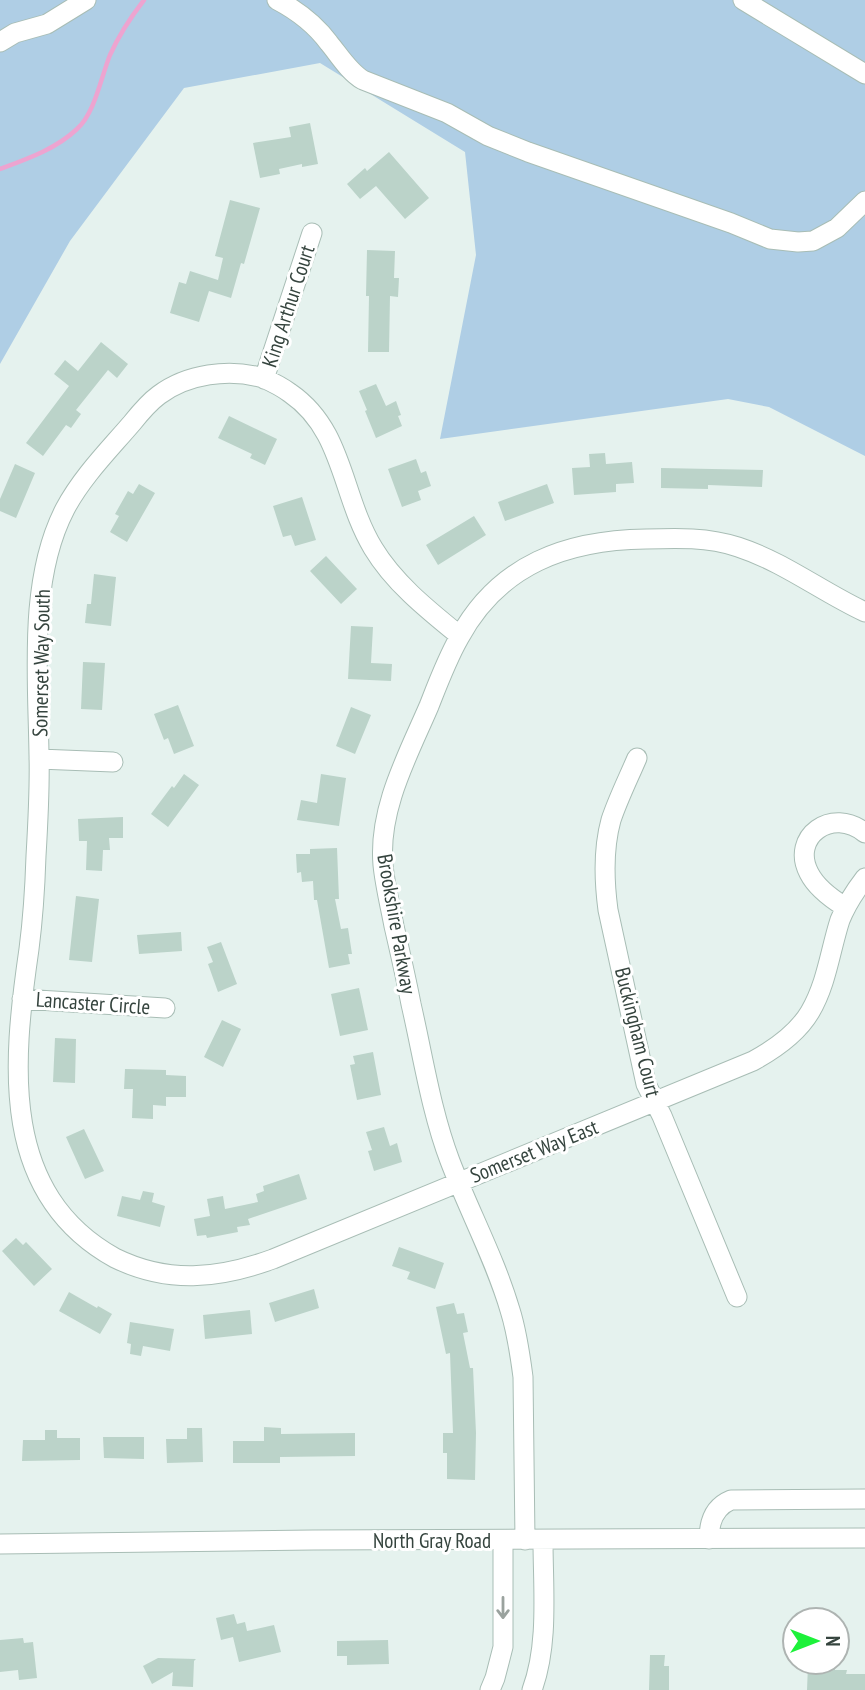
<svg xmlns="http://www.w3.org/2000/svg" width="865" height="1690" viewBox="0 0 865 1690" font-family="'PT Sans Narrow',sans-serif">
<rect width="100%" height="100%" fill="#e5f2ee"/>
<!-- green -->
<path fill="#afcee5" d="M0,0H865V456L769,407L728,399L440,439L476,255L465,152L320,63L184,88L70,241L0,364Z"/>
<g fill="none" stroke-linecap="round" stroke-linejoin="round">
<!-- stream -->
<path stroke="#eda4d0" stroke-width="4.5" d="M0,169C27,159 56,149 77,129C95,113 101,77 110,55C119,35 130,18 144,0"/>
</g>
<!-- building -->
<path fill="#bbd3c9" d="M310,123L318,164L302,167V164L279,169L280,174L260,178L253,143L291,137L289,127Z
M389,152L429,198L405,219L376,186L360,199L347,184L365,168L367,171Z
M230,200L260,208L244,264L241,263L231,298L209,291L199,322L170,313L179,282L186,284L190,271L218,280L223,258L215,256Z
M367,250L395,251L394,278H399L398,297L390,296L389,352H368L369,296H366Z
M101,342L128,364L117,378L108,370L76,410L81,414L71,428L66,425L43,456L26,443L69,386L54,374L65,360L78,371Z
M376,384L386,406L396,401L401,415L398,416L402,426L376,438L365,411L367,410L359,391Z
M229,416L277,439L265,465L250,458L252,454L218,438Z
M605,453L606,464L632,462L634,483L616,484V492L574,495L572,468L590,467L589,454Z
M416,459L421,473L426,471L431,486L418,491L421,500L402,507L388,469Z
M15,464L35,473L16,518L0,511V499Z
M661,468L763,470L762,487L708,485V489L661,488Z
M139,484L155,493L127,542L110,532L119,516L115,514L128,491L133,494Z
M547,484L554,503L505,521L498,502Z
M302,497L316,540L295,546L291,535L283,537L273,506Z
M474,516L486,535L438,565L426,545Z
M326,556L357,589L341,604L310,571Z
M94,574L116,577L111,626L85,623L87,604H91Z
M351,626L373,627L371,663L392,664L391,681L348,679Z
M83,662L105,663L102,710L81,709Z
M178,705L194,746L174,754L168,738L164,740L154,714Z
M351,707L371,715L355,754L336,746Z
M184,774L199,785L168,827L151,814L172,786L174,788Z
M321,774L346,778L339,826L297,820L301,800L317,803Z
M123,817V838H109L110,850H103L102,871L86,870L87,841H79L78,819Z
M337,848L339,899H335L341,929L348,928L352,954H348L350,964L329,968L317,900H314L313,881L302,882L301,872L297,873L296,854H310V849Z
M76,896L99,899L92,962L69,960Z
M181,932L182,951L139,954L137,935Z
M221,942L237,984L218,992L208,964L213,962L207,947Z
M359,988L368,1030L340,1036L331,994Z
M222,1020L241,1029L223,1067L204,1057Z
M55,1038L76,1039L75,1083L53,1082Z
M373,1052L381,1095L357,1100L350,1065L355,1064L353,1056Z
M125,1069L166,1070V1075L186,1076V1097H166V1106L153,1105V1119L132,1118L133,1089H124Z
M384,1127L390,1146L397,1143L402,1162L374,1171L368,1151L372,1150L366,1132Z
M84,1129L104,1171L85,1179L66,1137Z
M299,1174L307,1199L248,1219L250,1225L237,1227L238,1232L207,1238L206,1235L197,1236L194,1219L210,1216L207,1199L223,1196L225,1209L258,1202L256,1194L264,1191L263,1186Z
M143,1191L154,1193L152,1202L165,1206L160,1227L117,1216L122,1196L140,1200Z
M16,1238L23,1245L26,1242L52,1269L34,1286L2,1251Z
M399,1247L444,1263L435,1289L407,1279L410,1272L392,1266Z
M314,1289L319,1308L275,1322L269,1303Z
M69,1292L97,1308L98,1306L112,1314L100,1334L59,1311Z
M454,1303L457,1314L464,1313L468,1332L463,1333L470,1368H473L476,1433L475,1480L447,1479V1453H443V1433H453L450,1353L446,1354L436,1307Z
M250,1310L252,1334L205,1339L203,1315Z
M130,1322L174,1329L170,1351L143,1346L141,1356L130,1354L131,1344L127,1343Z
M264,1427L281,1428V1434L355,1433V1456L280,1457V1463H233V1441H264Z
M187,1428H202L203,1462L167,1463L166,1439H187Z
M45,1430H57V1438H80V1460L22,1461L23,1440H45Z
M103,1437H144V1459L104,1458Z
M234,1614L237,1624L245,1622L247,1631L274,1625L281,1652L239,1662L233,1637L221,1640L216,1618Z
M23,1638L24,1643L33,1642L37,1678L19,1680L18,1670L0,1672V1640Z
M388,1640L389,1664L347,1665V1656H337V1641Z
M650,1655H665L664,1666H669V1690H649Z
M158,1658L196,1659L194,1661L193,1687L172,1686L173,1672L152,1684L143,1666Z
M808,1665H835V1670H847L846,1674H865V1690H807Z"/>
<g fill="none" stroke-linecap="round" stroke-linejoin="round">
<!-- minor casing -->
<g stroke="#a8bdb5" stroke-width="21">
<path id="minor" d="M277,0C298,11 315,24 329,43C339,55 349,72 363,80L447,113L488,136L528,152L731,223L770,239L798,242L813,241L837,228L865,201
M743,0L865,74
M0,42L15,33L47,24L86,0
M264,379L312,233
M460,636C428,610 394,583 373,548C341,495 344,430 290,393C282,387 272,382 263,378C229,368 187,374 159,395C148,403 140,413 132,423C108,451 82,477 65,509C28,580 38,677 39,755C40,788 38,822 36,856C35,887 33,918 29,949C12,1066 0,1194 115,1258C168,1284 218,1279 273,1259L753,1061C775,1049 797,1034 810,1012C827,983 830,951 840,920C846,905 855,891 865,878
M637,758C628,779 618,799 611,820C603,849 604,880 608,910L646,1084L662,1116L737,1297
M39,759L113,762
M845,907C832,899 816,887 809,873C790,837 832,806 865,833
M22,999L165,1008
M709,1539C709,1522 714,1507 731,1500L865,1499
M525,1540L523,1377C520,1354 517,1332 510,1310C495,1259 469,1211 450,1161C431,1111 423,1056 411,1004C406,978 400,952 394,926C390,905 385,885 383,865C378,809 408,755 429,706C438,683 447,659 459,638C499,564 567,540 646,539C677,538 708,537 738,547C784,562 822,592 865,612
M0,1544L313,1540L865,1538
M490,1690L495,1678L503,1647V1540
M532,1690C549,1644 543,1589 543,1540"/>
</g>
<!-- minor -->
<use href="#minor" stroke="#fff" stroke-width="19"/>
</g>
<!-- one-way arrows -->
<defs><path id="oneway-shaft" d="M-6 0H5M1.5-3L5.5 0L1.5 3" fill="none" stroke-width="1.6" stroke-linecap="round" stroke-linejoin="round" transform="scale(1.75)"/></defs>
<use stroke="#9aa29e" href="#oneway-shaft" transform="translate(503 1608) rotate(90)"/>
<g text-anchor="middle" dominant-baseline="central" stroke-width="6" stroke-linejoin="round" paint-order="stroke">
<!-- street labels -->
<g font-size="21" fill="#35443e" stroke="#fff">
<text transform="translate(288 306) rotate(-72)">King Arthur Court</text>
<text transform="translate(41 663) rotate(-89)">Somerset Way South</text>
<text transform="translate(397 924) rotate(80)">Brookshire Parkway</text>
<text transform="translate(93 1003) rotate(4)">Lancaster Circle</text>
<text transform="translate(638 1032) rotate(76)">Buckingham Court</text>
<text transform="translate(534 1151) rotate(-22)">Somerset Way East</text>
<text x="432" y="1540">North Gray Road</text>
</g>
</g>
<!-- north arrow -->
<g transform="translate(816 1641) rotate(90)"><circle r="33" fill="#ffffff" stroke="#aeb4b2" stroke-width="2"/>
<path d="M0-5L12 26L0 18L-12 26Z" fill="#1df13a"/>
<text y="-10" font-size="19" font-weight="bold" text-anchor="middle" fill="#35443e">N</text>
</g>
</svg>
